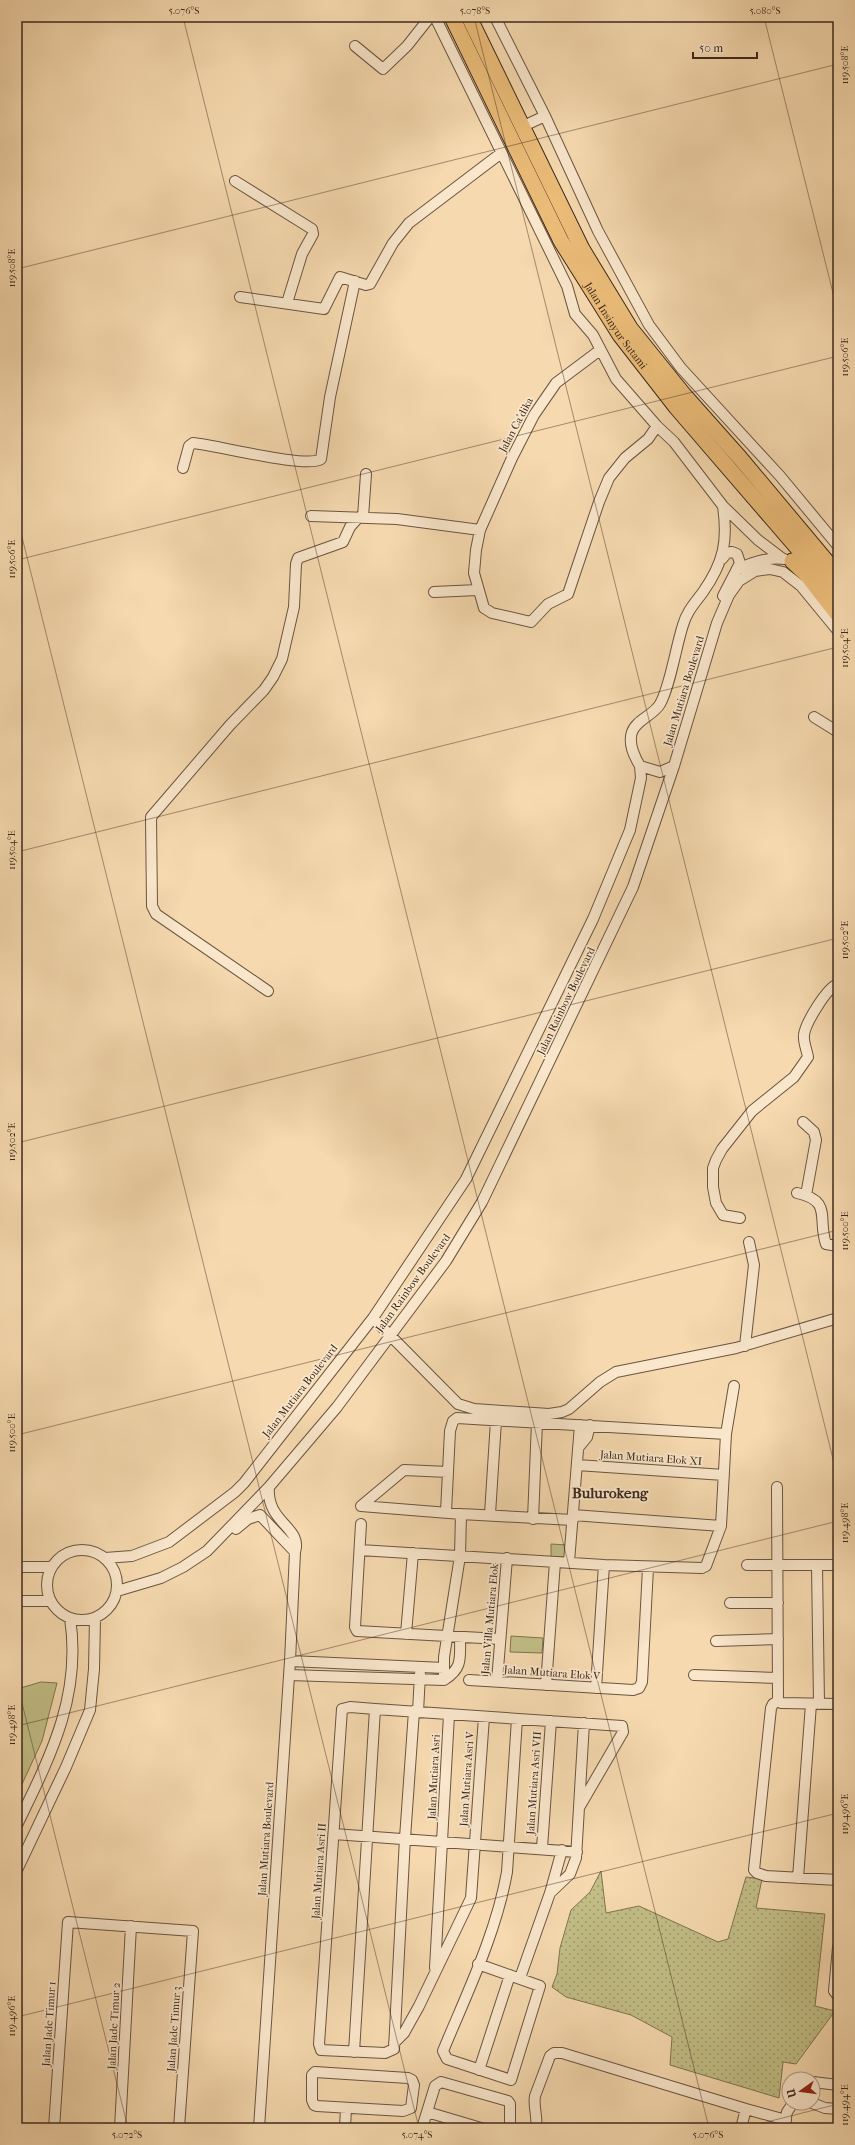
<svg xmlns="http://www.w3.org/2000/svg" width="855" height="2145" viewBox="0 0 855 2145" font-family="'IM FELL French Canon',serif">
<defs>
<pattern id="garden-dots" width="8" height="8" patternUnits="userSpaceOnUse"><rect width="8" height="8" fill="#c2be86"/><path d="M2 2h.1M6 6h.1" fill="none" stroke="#9f9a6d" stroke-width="1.8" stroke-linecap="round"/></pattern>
</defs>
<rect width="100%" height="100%" fill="#f6d9af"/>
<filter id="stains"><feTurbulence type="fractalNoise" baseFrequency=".005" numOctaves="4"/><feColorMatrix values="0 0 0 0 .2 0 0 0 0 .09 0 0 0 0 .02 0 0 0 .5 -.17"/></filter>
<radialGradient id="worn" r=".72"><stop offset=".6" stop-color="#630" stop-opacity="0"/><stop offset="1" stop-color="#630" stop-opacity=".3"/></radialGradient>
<!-- green -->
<path fill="#c2be86" stroke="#7f7451" d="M551,1544L567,1545L566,1557H551Z
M511,1636L543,1638L542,1653L510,1652Z
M41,1682L57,1683L42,1741L17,1795V1689Z"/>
<!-- garden -->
<path fill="url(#garden-dots)" stroke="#7f7451" d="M601,1871L606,1913L639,1906L718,1942L728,1939L746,1877L762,1879L756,1908L825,1914L815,2006L835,2011L796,2064L783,2062L779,2098L670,2065L672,2037L631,2015L566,1997L552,1987L557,1974L560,1948L571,1910L590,1892Z"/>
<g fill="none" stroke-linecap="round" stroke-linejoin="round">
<!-- minor casing -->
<g stroke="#6a5541" stroke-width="12">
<path id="minor" d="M435,17L567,286L575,314L593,335L616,379L657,426L674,442L723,506L758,540L783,559
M495,17L545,116L598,231L649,325L681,368L780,476L838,546
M355,46L383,69L407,46L430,17
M530,123L545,116
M235,181L312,229L313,234L302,254L287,303
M240,297L324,309L340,277L366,285L370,284L393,243L409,223L500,154
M600,350L556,383L534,415L512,458L480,530L476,550L474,573L484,608L492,613L531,622L548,604L568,594L599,502L609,478L625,458L648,439L657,426
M183,468L189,446L193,443C217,445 306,469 321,459L330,397L355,281
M311,516L397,519L480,530
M363,517L366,474
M722,559L727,553L732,552L737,554L740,563L723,596
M737,570C752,562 767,557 784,559
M434,592L478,590
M814,717L838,732
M640,766C634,756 628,744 632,732C636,720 654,715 660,704C670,687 676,646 683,625C687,611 695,603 703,592C724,562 728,541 723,506
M640,766L660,772L674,766
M268,991L156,914L152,906L151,817L230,725L264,690L273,677L282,659L294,607L296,564L298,558L343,542L350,527L358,518
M803,1122L814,1132L816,1140L806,1195
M797,1193C833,1201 817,1218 826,1244L838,1246
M740,1218L723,1215L716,1203L713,1187V1168L716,1160L722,1149L752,1111L794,1077L808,1057C807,1050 803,1042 804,1035C805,1024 827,987 838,984
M373,1318L458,1404L474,1409L549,1414L562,1412L569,1409L600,1382L616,1372L736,1348L838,1318
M745,1346L754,1265L749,1242
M726,1434L734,1386
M578,1448L587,1437L590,1425
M577,1465L724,1475
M777,1487L778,1700L781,1703L838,1704
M361,1506L461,1514L460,1556L444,1657V1680
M361,1506L404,1470L448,1472
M461,1514L573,1520
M490,1514L496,1421
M573,1515L721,1526
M533,1519L537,1422
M361,1524L355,1627L357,1631L500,1639
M236,1529L248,1519L260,1515L295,1552
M47 1585a35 35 0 1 1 70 0a35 35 0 1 1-70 0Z
M360,1550L604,1565L702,1568L706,1566L721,1526L726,1434L457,1418L453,1421L450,1431L446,1512
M105,1558L132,1556L169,1542L235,1492L244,1483L373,1318L466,1179L593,919L630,830L641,778L640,766
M569,1562L580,1425
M747,1565H838
M817,1565L819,1704
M17,1567H51
M117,1591L161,1578L183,1567L207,1551L269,1487L337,1407L446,1261L482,1202L633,887L674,766L717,623L729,595L739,581L755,571L770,569L783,572L801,586L838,631
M17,1601H51
M730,1603H778
M406,1634L413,1553
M716,1641L778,1639
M290,1661L444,1668
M289,1675L444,1680C463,1668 460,1658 460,1637
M694,1675L777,1678
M469,1680L633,1690L639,1688L642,1682L648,1568
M497,1681L507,1558
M546,1685L555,1562
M596,1688L604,1565
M778,1701L773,1704L771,1708L754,1870L757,1873L766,1876L838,1880
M414,1711L405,1838L394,2049L385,2053L321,2050L319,2044L342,1709L350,1707L375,1709L622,1726L623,1732L580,1806
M418,1712L420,1674
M17,1825C50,1757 82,1696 70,1618
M334,1834L577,1852
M542,1848L551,1721
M17,1870L66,1767L90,1710L94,1669L95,1618
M798,1878L811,1704
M550,1893L570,1874L576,1858L584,1723
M838,1947L834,1991L838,1996
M478,1964L540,1986L511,2080L447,2059L443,2051C467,1993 496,1934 507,1872L517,1719
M435,1968L449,1715
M520,1978L550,1893L562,1850
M394,2043L404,2033L419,2006L471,1898L484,1717
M354,2052L375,1709
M479,2070L510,1975
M315,2072L408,2078L412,2080L414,2085L411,2108L403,2111L317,2106L314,2105L312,2100V2075Z
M813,2082L838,2085
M812,2103L825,2108L838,2109
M427,2112L481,2128
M54,2128L68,1922L193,1931L179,2128
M120,2128L131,1926
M259,2128L290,1661L295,1552C303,1527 266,1523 269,1487
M345,2128L346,2108
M422,2128L435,2086L441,2082L508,2101L510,2104V2128
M536,2128C538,2117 533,2107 535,2096L550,2056L554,2053H562L746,2109
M741,2128L746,2109L786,2120
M784,2128L787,2112L793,2103"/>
</g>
<!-- highway casing -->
<g stroke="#3c291c" stroke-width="17">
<g id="highway">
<path id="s1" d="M452,17L561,241L620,335L676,407L838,595"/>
<path d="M469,17L582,249L630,328L684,395L740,458L838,575"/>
<path d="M792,561L807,575L838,615"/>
</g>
</g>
<!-- minor -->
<use href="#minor" stroke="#f9e6cb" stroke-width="10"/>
<!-- highway -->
<use href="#highway" stroke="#ebbc78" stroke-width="15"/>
</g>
<!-- ticks -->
<path fill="none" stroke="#3c291c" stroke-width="1" stroke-opacity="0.45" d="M183,17L709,2128M474,17L838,1479M764,17L838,313M17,269L838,64M17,517L419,2128M17,560L838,356M17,852L838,647M17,1143L838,938M17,1435L838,1230M17,1683L128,2128M17,1726L838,1521M17,2017L838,1813M743,2128L838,2104"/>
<g text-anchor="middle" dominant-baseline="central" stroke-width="3.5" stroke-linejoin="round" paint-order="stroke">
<!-- street labels -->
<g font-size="11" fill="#3c291c" stroke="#f9e6cb">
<text stroke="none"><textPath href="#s1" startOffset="350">Jalan Insinyur Sutami</textPath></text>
<text transform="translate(516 425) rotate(-62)">Jalan Ca'dika</text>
<text transform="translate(684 691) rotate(-73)">Jalan Mutiara Boulevard</text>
<text transform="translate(566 1001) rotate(-64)">Jalan Rainbow Boulevard</text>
<text transform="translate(413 1283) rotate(-54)">Jalan Rainbow Boulevard</text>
<text transform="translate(300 1391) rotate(-52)">Jalan Mutiara Boulevard</text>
<text transform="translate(651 1458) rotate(4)">Jalan Mutiara Elok XI</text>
<text transform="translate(490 1619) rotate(-85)">Jalan Villa Mutiara Elok</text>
<text transform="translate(552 1673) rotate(4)">Jalan Mutiara Elok V</text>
<text transform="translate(434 1777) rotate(-87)">Jalan Mutiara Asri</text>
<text transform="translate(467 1779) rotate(-86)">Jalan Mutiara Asri V</text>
<text transform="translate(534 1783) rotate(-86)">Jalan Mutiara Asri VII</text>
<text transform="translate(266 1839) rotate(-86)">Jalan Mutiara Boulevard</text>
<text transform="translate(319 1871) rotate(-86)">Jalan Mutiara Asri II</text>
<text transform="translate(49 2024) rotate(-86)">Jalan Jade Timur 1</text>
<text transform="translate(114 2026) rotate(-87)">Jalan Jade Timur 2</text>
<text transform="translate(174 2029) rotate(-86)">Jalan Jade Timur 3</text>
</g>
<!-- district labels -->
<g font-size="15" font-weight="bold" fill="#3c291c" stroke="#f9e6cb">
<text x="610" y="1493">Bulurokeng</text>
</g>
</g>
<!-- margin -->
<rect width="855" height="2145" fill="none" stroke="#f6d9af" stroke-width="44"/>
<!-- north arrow -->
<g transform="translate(801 2091) rotate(256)"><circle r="19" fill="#f9e6cb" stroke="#ad9a85"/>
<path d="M0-3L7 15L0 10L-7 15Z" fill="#8f2418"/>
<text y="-6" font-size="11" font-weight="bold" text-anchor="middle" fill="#3c291c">U</text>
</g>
<!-- scale -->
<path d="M693 52v6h64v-6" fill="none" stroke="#3c291c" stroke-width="2"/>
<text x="699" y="52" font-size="12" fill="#3c291c" stroke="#f9e6cb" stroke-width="3" paint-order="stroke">50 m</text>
<rect x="22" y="22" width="811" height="2101" fill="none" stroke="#3c291c" stroke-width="1.5"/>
<g font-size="10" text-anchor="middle" fill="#3c291c">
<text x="184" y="14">5.076°S</text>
<text x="475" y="14">5.078°S</text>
<text x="765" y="14">5.080°S</text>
<text transform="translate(844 65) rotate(-90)" y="4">119.508°E</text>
<text transform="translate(11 268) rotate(-90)" y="4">119.508°E</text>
<text transform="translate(844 357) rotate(-90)" y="4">119.506°E</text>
<text transform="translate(11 559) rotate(-90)" y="4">119.506°E</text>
<text transform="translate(844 648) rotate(-90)" y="4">119.504°E</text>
<text transform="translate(11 850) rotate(-90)" y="4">119.504°E</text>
<text transform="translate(844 940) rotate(-90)" y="4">119.502°E</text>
<text transform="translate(11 1142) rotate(-90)" y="4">119.502°E</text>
<text transform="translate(844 1231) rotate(-90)" y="4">119.500°E</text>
<text transform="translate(11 1433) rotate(-90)" y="4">119.500°E</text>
<text transform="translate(844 1523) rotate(-90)" y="4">119.498°E</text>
<text transform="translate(11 1725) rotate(-90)" y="4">119.498°E</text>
<text transform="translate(844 1814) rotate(-90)" y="4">119.496°E</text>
<text transform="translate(11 2016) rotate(-90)" y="4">119.496°E</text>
<text transform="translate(844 2105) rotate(-90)" y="4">119.494°E</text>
<text x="127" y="2138">5.072°S</text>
<text x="417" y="2138">5.074°S</text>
<text x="708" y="2138">5.076°S</text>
</g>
<rect width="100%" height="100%" filter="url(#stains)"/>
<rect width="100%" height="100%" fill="url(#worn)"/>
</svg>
